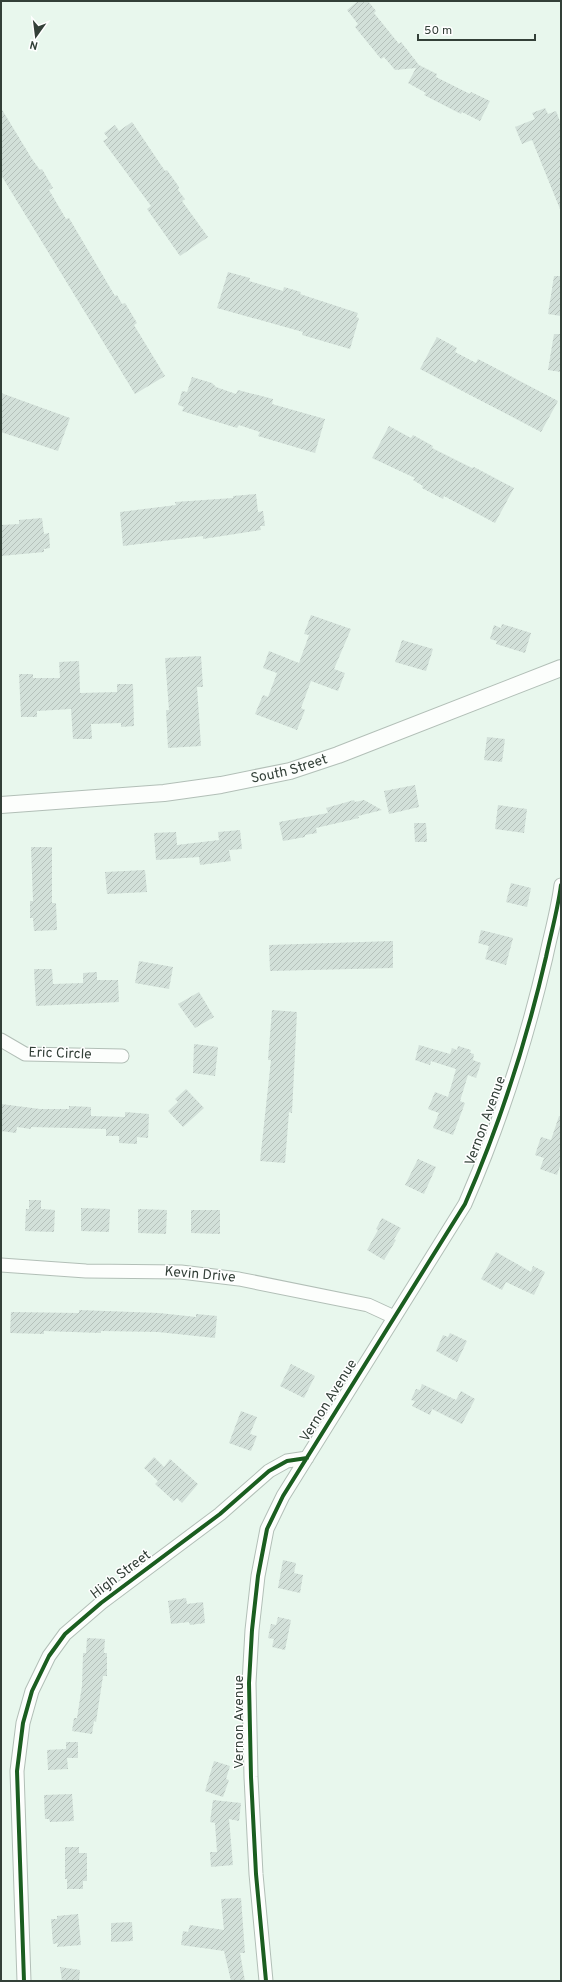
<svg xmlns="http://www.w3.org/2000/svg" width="562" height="1982" viewBox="0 0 562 1982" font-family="Overpass,sans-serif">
<defs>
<pattern id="building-hatch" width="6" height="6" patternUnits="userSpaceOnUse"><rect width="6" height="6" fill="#d2e0d9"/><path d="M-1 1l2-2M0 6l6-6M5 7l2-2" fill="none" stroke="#b5c1bb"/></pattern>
</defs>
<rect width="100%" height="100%" fill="#e8f7ed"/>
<!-- building -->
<path fill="url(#building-hatch)" d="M358,1H368L376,11L374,13L399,44L401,42L419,65L437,74L436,77L470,94L471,92L490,101L480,121L462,112L461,114L424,95L426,93L408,83L416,68L395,70L384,57L381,59L355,27L358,24L347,10Z
M1,108L32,159L40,170L42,169L53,188L49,190L66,219L69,218L115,296L117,295L122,304L125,303L137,323L134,325L165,376L135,394L1,175Z
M545,108L548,114L556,111L561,124L560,209L532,140L522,144L515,127L535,119L532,113Z
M132,122L165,171L167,170L179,187L178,190L185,199L182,201L208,237L180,256L147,209L151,206L103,141L108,138L104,133L115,125L119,131Z
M228,272L250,278L249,281L283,291L284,287L301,292L300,294L358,313L356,317L359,318L350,349L302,335L303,332L217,308Z
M554,276H561V316L548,314Z
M554,334H561V372L548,370Z
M437,337L457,348L455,352L476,363L478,359L558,401L541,432L420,369Z
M192,377L212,383L216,387L236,394L238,390L273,399L272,404L325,419L315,453L258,436L260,432L239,425L237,428L182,411L184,407L178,405L182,391L187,392Z
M1,393L70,418L58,451L1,432Z
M389,426L411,438L413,435L433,446L432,448L472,468L474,467L514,488L495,523L444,496L443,499L422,488L423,486L413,480L415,478L372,458Z
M256,494L258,512L263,511L265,526H260L261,530L203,539V536L123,546L120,512L176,505L175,502L233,498V496Z
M42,518L44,534L49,533L50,548L44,549V552L1,556V525L19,524V520Z
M311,615L351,629L334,669L345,673L338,691L311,681L301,708L305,710L297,730L255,714L263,695L268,697L277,673L263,668L269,651L299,663L309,635L304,634Z
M502,624L531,633L525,653L496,644L497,641L490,639L494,625L501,628Z
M402,640L433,649L426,671L395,662Z
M201,656L203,687H197L201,746L168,748L166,710H169L165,658Z
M79,661L80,693L117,692V684H133L134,726L121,727V723L91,724L92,739H73L71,709L37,711V717H21L19,674H33V678H60L59,662Z
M487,737L505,739L502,762L484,760Z
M415,785L419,807L389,814L384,791Z
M354,800L355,802L364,800L382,810L358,816L359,818L316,828L317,833L305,835V837L283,841L279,822L328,813L326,808Z
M498,805L527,809L524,833L495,829Z
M414,823H426L427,842H415Z
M240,830L242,849L229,850L231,861L200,865L199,857L156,860L154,833L176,832L177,845L219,840L218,832Z
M31,847H52V903H56L57,930L34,931L33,918H30V901H33Z
M145,870L147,892L107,894L105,872Z
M511,883L531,888L527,907L506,902Z
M481,930L513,938L506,965L485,959L489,946L478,943Z
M393,941V968L270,971L269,945Z
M139,961L173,967L169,989L135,983Z
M34,969H52L53,984L83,983V973L97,972V980H118L119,1002L36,1006Z
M199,992L214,1017L195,1028L178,1004Z
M272,1010L297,1012L292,1113L289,1112L285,1163L260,1161L271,1060H268Z
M194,1044L218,1047L215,1076L193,1073Z
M419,1045L450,1054L452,1048L457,1050L458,1046L471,1050L470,1053L474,1054L473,1060L481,1063L476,1078L468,1075L460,1101L465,1103L453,1135L433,1128L439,1113L428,1109L435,1092L448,1097L456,1069L431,1061L430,1065L415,1060Z
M186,1089L204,1108L183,1127L168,1111L178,1102L175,1099Z
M1,1104L40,1109H69V1106L91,1107V1116L125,1117V1112L149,1114L148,1138L137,1137V1144L119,1143V1136H106V1129L31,1127V1129L17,1127L16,1133L1,1131Z
M559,1116H561V1163L557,1175L540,1169L544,1158L535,1155L541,1137L551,1140Z
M418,1159L436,1167L424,1194L405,1185Z
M29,1200H41V1209L55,1210L54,1232L25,1231L26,1209H29Z
M81,1208L110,1209L109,1232L81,1231Z
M138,1209L167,1210L166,1234L138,1233Z
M191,1210H220V1234L191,1233Z
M382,1218L401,1228L394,1239L396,1240L384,1260L367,1250L378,1230L376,1229Z
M496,1252L531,1272L533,1266L545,1272L534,1295L506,1282L502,1290L481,1279Z
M79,1310L159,1313L196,1317V1314L217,1316L215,1338L158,1332L101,1331V1333L44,1331V1334L10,1333L11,1312L79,1313Z
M450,1333L467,1341L457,1362L436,1351L443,1335L448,1337Z
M291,1364L315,1376L304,1398L280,1386Z
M422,1384L456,1400L461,1391L475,1399L462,1424L432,1409L430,1415L412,1406L415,1401L411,1400L416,1389L420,1390Z
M241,1411L257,1417L250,1434L257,1436L251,1451L229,1443Z
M154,1457L164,1467L170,1459L198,1484L182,1503L177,1498L174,1501L155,1484L158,1481L144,1468Z
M283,1560L296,1563L294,1573L303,1575L300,1593L278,1588Z
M186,1598L187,1604L203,1602L205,1623L190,1625L189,1622L171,1624L168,1601Z
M278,1617L291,1620L285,1650L272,1647L274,1639L268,1638L271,1624L276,1625Z
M87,1638L105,1639L104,1653H107V1676H103L96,1722L94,1721L92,1734L72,1731L74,1718H77L82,1686L83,1653H86Z
M66,1742H78V1758H67L68,1769L48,1770L47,1750L66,1749Z
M214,1761L230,1766L226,1779L229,1780L223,1797L205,1791Z
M72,1794L74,1821L50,1822L49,1819H45L44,1795Z
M213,1800L241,1803L239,1821L229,1819L233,1865L211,1867L210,1852H217L215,1823L210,1822Z
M65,1847H79V1853H87V1881H83V1889H67V1879H65Z
M241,1898L245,1953H240L245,1981H231L224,1951L181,1945L183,1931L188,1932L190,1925L224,1930L221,1899Z
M78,1914L81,1945L57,1947L58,1943L53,1944L51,1919H57V1916Z
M132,1922L133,1941L111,1942V1923Z
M60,1967L80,1970L79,1981H62Z"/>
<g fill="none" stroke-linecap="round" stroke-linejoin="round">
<!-- minor casing -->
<g stroke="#b2bfb7" stroke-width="15">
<path id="minor" d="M1,1040L25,1054L122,1056
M1,1265L86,1271L181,1272L239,1279L368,1305L394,1317
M24,1981L17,1771L23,1723L32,1691L49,1656L65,1634L101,1603L220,1514L269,1471L287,1461L307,1458
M266,1981L256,1874L251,1777L249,1683L252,1630L258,1576L267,1529L283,1496L465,1204C500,1124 526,1043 546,957C551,933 558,909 561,885"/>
</g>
<!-- tertiary casing -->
<g stroke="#b2bfb7" stroke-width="18">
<g id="tertiary">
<path id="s1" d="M1,805L164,793L221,785L290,771L338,755L561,668"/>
</g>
</g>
<!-- minor -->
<use href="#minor" stroke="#fcfefc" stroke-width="13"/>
<!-- tertiary -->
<use href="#tertiary" stroke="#fcfefc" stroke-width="16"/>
<!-- cycleway casing -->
<g stroke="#fff" stroke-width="6">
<path id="cycleway" d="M24,1981L17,1771L23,1723L32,1691L49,1656L65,1634L101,1603L220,1514L269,1471L287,1461L307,1458
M266,1981L256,1874L251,1777L249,1683L252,1630L258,1576L267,1529L283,1496L465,1204C500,1124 526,1043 546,957C551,933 558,909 561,885"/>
</g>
<!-- cycleway -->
<use href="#cycleway" stroke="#1b5e20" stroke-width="4"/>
</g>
<g text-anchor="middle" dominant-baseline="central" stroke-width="3" stroke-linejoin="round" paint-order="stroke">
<!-- street labels -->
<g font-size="14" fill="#334038" stroke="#fff">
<text stroke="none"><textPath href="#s1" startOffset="291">South Street</textPath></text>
<text transform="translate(60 1054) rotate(2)">Eric Circle</text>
<text transform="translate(486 1121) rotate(-70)">Vernon Avenue</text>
<text transform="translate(200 1275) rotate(5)">Kevin Drive</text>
<text transform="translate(329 1401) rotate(-58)">Vernon Avenue</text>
<text transform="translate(121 1575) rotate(-37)">High Street</text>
<text transform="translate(239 1722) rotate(-90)">Vernon Avenue</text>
</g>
</g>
<!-- border -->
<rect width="562" height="1982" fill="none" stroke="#334038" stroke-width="4"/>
<!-- north arrow -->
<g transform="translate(36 36) rotate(194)" stroke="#ffffff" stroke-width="3" paint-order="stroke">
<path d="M0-3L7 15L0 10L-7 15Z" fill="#334038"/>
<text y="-6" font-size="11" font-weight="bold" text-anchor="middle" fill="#334038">N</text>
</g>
<!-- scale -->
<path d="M418 34v6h117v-6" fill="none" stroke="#334038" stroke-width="2"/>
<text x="424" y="34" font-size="12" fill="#334038" stroke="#ffffff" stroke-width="3" paint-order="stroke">50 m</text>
</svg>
